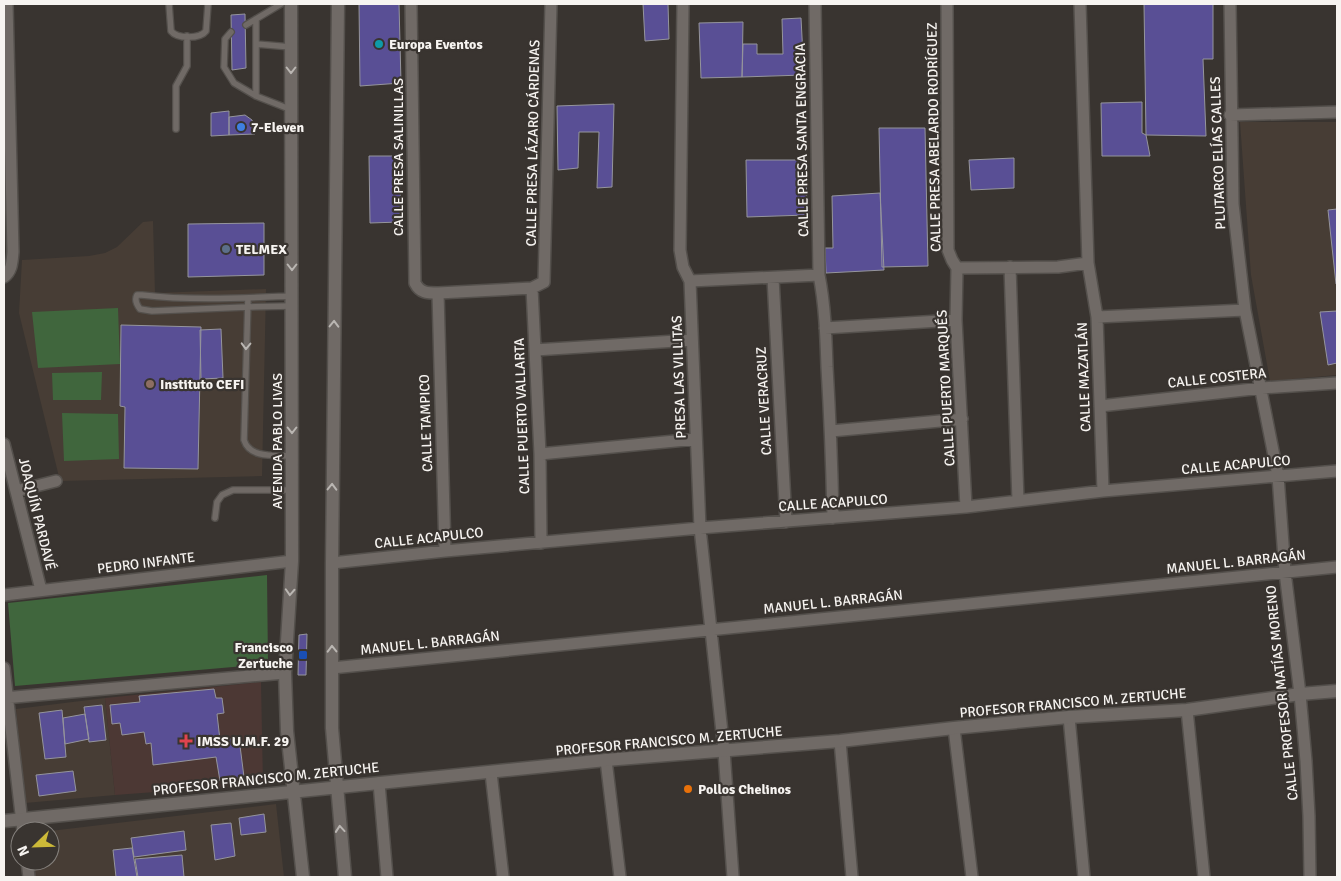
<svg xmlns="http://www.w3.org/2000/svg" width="1341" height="881" viewBox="0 0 1341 881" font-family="Signika,sans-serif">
<rect width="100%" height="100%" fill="#393430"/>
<!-- built -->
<path fill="#473d35" d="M1240,122H1337V375L1270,381L1251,275Z
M153,221L155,293L266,289L262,476L60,481L19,313L22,260L89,256L105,253L117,247L143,222Z
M105,698L115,795L25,803L16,709Z
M276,804L284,877H33L31,861H50V831Z"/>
<!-- medical -->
<path fill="#4c3834" d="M261,682L263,784L115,795L105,698Z"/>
<!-- green -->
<path fill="#40663d" d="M118,308L120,364L38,368L32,312Z
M102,372L101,400H53L52,373Z
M62,413L118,414L119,459L64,461Z
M267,575L268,664L15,686L8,603Z"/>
<!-- building -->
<path fill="#594f95" stroke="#95959c" d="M359,4H399L401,83L360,86Z
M643,4H668L669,39L645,41Z
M1144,4H1213V59H1203L1206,136L1146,135Z
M245,14L246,68L232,70L231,15Z
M801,18L804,75L742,77L743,44H757V54H783L782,19Z
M743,22L742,77L701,78L699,23Z
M1142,102V133L1146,135L1150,156H1102L1101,103Z
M614,104L612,187L597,188L599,132H579L578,168L558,170L557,106Z
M229,111V135L211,136V113Z
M245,115L252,120L255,134L229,135V117Z
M879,128H925L928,266L882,267Z
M369,156H401L400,222L370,223Z
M1014,158V188L971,190L969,160Z
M746,160H806L807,215L747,217Z
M880,193L884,270L826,273L825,248H833L832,196Z
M1337,209V284H1336L1328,210Z
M264,223V275L188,277V224Z
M1337,311V363L1328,365L1320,312Z
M121,325L201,327L198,469L124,468L125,407L120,406Z
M221,329L223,378L201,379L200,330Z
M307,634L306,675H298L299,635Z
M214,689L216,698H222L224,713L217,714L220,740L239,738L244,777L220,781L216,757L153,765L151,743L146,744L144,732L122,735L120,723L112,724L110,705L140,702L139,696Z
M102,705L106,740L89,742L84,707Z
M62,710L66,757L45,759L39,713Z
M85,714L89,739L65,744L63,718Z
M73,771L76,791L39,796L36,775Z
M264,814L266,832L241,835L239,818Z
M231,823L235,856L215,860L211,825Z
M184,831L186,850L134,857L131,838Z
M132,848L137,877H116L113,850Z
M182,855L184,877H138L135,859Z"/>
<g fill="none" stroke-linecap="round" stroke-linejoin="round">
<!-- lane casing -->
<g stroke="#54504c" stroke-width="8">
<path id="lane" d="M169,4L171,31C177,39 200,39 206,31L208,4
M256,19V96
M246,25L281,4
M231,32L225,39L224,67L234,83L256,96L292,110
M256,44L291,47
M176,129V86L187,66V36
M248,298L244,440C250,459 275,455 292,456
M292,306L247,307L152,311L140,309C137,305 134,300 137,295H142C191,301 243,298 292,296
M215,518L217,502L222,495L233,490H291"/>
</g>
<!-- street casing -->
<g stroke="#54504c" stroke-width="14">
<path id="street" d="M411,4L415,283C420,293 427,293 438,293L532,288L544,282L551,4
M683,4L680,250L683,267L690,281L700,528L724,751L733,877
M815,4L819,275C825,305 826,337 827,367C830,418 832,468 833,518
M947,4L948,250L952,260L957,268
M1080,4L1088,263L1097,317L1103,491
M1230,4L1233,204L1245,310L1278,476L1285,572L1300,694L1306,761L1309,816L1310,877
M1230,115L1337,112
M1010,267L1018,501
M957,268L956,320L966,507
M957,268L1058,267L1088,263
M4,277C12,271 12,262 13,252L7,4
M773,278L786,522
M690,281L819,275
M532,288L540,454L541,543
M438,293L445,551
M1097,317L1245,310
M825,328L956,320
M535,350L692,340
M1100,406L1262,388L1337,383
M831,431L962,419
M4,444L41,590
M540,454L696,439
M16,491L56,481
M332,563L445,551L700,528L966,507L1103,491L1337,471
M4,595L292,561
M4,668L23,831
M332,668L1337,567
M4,698L285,673
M1187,710L1204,877
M1069,717L1084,877
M954,728L972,877
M840,741L852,877
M606,760L620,877
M491,773L503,877
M379,783L387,877
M27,861L29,877"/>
</g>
<!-- secondary casing -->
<g stroke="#54504c" stroke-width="15">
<path id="secondary" d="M291,4L292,561L285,673L287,731L303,877
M338,4L332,563V728L345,877
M4,821L606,760L840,741L954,728L1069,717L1187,710L1300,694L1337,691"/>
</g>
<!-- lane -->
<use href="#lane" stroke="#706a66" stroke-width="5.5"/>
<!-- street -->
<use href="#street" stroke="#706a66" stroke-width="11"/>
<!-- secondary -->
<use href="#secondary" stroke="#706a66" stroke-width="12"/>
</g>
<!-- one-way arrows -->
<defs><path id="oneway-chevron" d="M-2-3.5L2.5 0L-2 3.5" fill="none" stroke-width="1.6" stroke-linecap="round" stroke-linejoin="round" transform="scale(1.25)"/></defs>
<g stroke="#bab6b2">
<use href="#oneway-chevron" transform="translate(291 70) rotate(90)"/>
<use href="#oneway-chevron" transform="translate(292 267) rotate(90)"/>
<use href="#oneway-chevron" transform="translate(334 324) rotate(-89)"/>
<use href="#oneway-chevron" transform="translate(246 346) rotate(91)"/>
<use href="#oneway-chevron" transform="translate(292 430) rotate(90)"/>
<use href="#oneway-chevron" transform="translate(332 487) rotate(-89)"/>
<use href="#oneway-chevron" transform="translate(290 592) rotate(93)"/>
<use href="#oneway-chevron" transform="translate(332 649) rotate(-91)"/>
<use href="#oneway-chevron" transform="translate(340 829) rotate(-95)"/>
</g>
<!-- markers -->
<circle fill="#0f9aa8" stroke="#393430" stroke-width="2" cx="379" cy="44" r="5"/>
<circle fill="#3f7fe0" stroke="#393430" stroke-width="2" cx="241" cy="127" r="5"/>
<circle fill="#5c6f8a" stroke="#393430" stroke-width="2" cx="226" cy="249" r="5"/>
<circle fill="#8d6e63" stroke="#393430" stroke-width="2" cx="150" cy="384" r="5"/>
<rect fill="#1a4fb4" stroke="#393430" stroke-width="2" x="298" y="650" width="10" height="10" rx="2.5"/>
<path fill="#e0444e" stroke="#393430" stroke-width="2" d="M183.5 733.5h5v5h5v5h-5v5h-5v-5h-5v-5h5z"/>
<circle fill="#e8710a" stroke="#393430" stroke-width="2" cx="688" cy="789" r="5"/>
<g text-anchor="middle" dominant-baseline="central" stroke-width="4.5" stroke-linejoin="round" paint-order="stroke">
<!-- poi labels -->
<g font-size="14" font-weight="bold" fill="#f7f4f1" stroke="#393430" text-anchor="start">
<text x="389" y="44">Europa Eventos</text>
<text x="251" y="127">7-Eleven</text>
<text x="236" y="249">TELMEX</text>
<text x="160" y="384">Instituto CEFI</text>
<text x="293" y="647" text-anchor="end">Francisco<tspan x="293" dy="16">Zertuche</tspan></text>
<text x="197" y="741">IMSS U.M.F. 29</text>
<text x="698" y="789">Pollos Chelinos</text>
</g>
<!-- street labels -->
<g font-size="14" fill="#f7f4f1" stroke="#393430">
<text transform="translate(934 137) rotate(-91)">CALLE PRESA ABELARDO RODRÍGUEZ</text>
<text transform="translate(802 140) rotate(-91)">CALLE PRESA SANTA ENGRACIA</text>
<text transform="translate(533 143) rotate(-89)">CALLE PRESA LÁZARO CÁRDENAS</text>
<text transform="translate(1218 153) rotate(-92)">PLUTARCO ELÍAS CALLES</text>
<text transform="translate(398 157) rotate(-90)">CALLE PRESA SALINILLAS</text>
<text transform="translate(679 377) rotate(-92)">PRESA LAS VILLITAS</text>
<text transform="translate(1084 377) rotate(-92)">CALLE MAZATLÁN</text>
<text transform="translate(1217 378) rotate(-6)">CALLE COSTERA</text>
<text transform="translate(946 388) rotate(-93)">CALLE PUERTO MARQUÉS</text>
<text transform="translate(764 401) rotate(-93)">CALLE VERACRUZ</text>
<text transform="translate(522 416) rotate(-92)">CALLE PUERTO VALLARTA</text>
<text transform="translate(426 423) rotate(-92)">CALLE TAMPICO</text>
<text transform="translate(277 441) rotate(-90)">AVENIDA PABLO LIVAS</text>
<text transform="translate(1236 465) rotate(-5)">CALLE ACAPULCO</text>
<text transform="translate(833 503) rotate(-4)">CALLE ACAPULCO</text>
<text transform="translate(37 514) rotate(76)">JOAQUÍN PARDAVÉ</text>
<text transform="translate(429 538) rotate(-6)">CALLE ACAPULCO</text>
<text transform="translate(1236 562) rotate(-6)">MANUEL L. BARRAGÁN</text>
<text transform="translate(146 563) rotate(-7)">PEDRO INFANTE</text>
<text transform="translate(833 602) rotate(-6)">MANUEL L. BARRAGÁN</text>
<text transform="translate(430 643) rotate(-6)">MANUEL L. BARRAGÁN</text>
<text transform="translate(1282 693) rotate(-96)">CALLE PROFESOR MATÍAS MORENO</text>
<text transform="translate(1073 703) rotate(-5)">PROFESOR FRANCISCO M. ZERTUCHE</text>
<text transform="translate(669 741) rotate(-5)">PROFESOR FRANCISCO M. ZERTUCHE</text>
<text transform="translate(266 779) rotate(-6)">PROFESOR FRANCISCO M. ZERTUCHE</text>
</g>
</g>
<!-- border -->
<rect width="1341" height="881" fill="none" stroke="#f7f4f1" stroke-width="10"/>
<!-- north arrow -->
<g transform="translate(35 846) rotate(247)"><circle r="24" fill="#393430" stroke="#85817d"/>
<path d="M0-4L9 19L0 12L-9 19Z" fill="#ccb938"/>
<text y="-8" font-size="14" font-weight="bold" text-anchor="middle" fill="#f7f4f1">N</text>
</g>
</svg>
